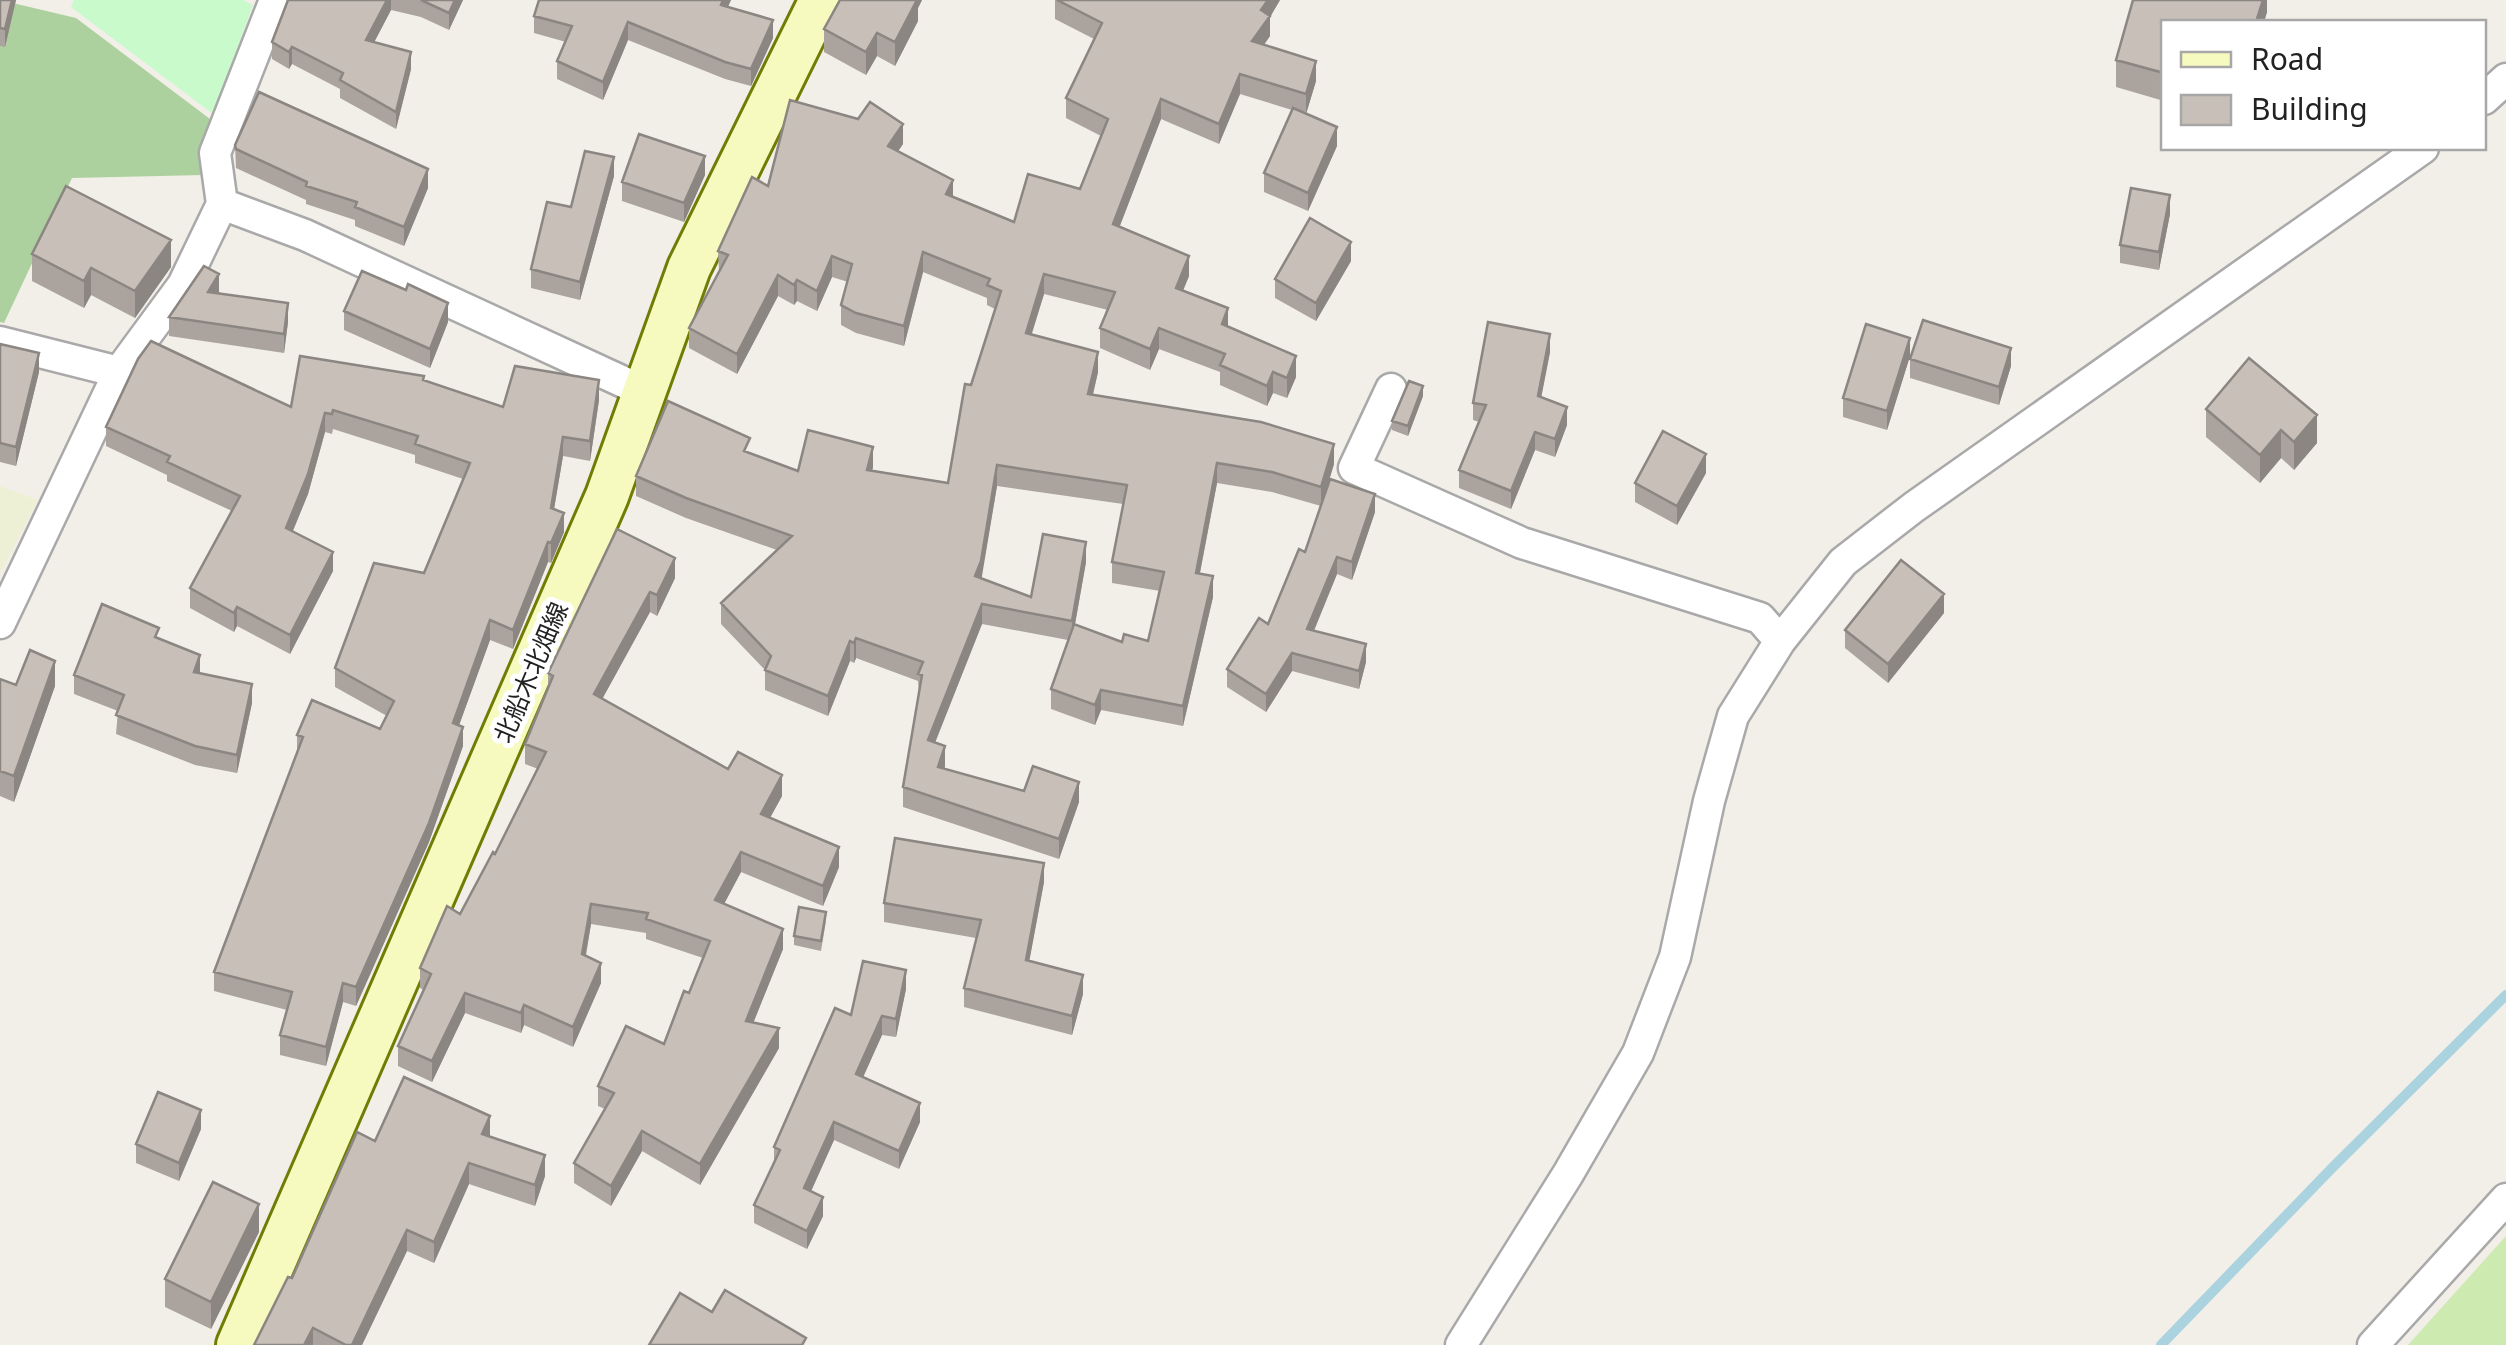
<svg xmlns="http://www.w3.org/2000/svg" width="2506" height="1345" viewBox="0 0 2506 1345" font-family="'Noto Sans','Noto Sans JP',sans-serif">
<rect width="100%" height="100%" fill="#f2efe9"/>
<!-- farmland -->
<path fill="#eef0d5" d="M0,486L38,500L0,573Z"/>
<!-- grass -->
<path fill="#cdebb0" d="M2506,1236V1345H2408Z"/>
<!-- forest -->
<path fill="#add19e" d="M0,0L76,18L210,119L204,175L72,178L4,323L0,322Z"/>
<!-- park -->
<path fill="#c8facc" d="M74,0H243L253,5L213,114L71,7Z"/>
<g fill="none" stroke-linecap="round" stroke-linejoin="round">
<!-- stream -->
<path stroke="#aad3df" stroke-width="10" d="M2161,1345L2333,1167L2506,995"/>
<!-- street casing -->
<g stroke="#a9a9a9" stroke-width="35">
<path id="street" d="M2484,99L2506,79
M222,204L305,235L643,391
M0,342L119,372
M1391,389L1354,468L1522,543L1760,618L1780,641
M0,623L119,372L183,285L222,204L215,153L275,0
M1461,1345L1568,1174L1638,1053L1675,957L1709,801L1733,716L1780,641L1843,562L1914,507L2423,148
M2373,1345L2506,1199"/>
</g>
<!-- secondary casing -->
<g stroke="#707d05" stroke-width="48">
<path id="secondary" d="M238,1345L607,496L689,268L821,0"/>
</g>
<!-- street -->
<use href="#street" stroke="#fff" stroke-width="30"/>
<!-- secondary -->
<use href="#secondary" stroke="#f7fabf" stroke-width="42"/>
</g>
<!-- wall -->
<path fill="#aba49e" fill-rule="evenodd" d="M0,0H16L5,47L0,46Z
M288,0H463L449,30L421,17L391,10L374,42L411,69L396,129L340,98V89L292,64L289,69L272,59V42Z
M731,0L727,7L773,38L751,86L725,79L628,40L603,100L557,79V61L566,42L534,33V16Z
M840,0H922L918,8V21L895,66L877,56L866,75L824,52V29Z
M1055,0H1280L1270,17V36L1264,45L1316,81L1306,114L1337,146L1308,211L1264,192V173L1292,110L1240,94L1219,144L1161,119L1119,227L1189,276L1183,290L1228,327L1296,377L1287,398L1273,393L1267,406L1220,385V372L1159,349L1150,370L1100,348V328L1108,310L1044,294L1031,334L1098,372L1093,395L1334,464L1326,490L1375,512L1352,580L1337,574L1314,631L1366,662L1359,689L1292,671L1266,712L1227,687V669L1268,624L1305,552L1321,506L1272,492L1217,483L1200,573L1213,597L1183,726L1101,710L1095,725L1051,709V689L1068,640L982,624L935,743L945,766L944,769L1024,791L1079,802L1059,859L903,807V787L919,694L918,681L856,658L854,663L850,661L828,716L765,690V670L721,624V603L777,550L686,518L636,496V476L750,453L798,471L873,467L872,470L948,483L971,385L995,309L987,305V298L923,272L904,346L856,333L841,325V305L848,282L832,277L817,311L797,301L794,305L778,296L737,374L689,348V328L719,271L718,251L768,186L903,144L898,151L953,197L1014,222L1080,189L1101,136L1066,118V98L1094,39L1055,19ZM997,486L1123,504L1112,562V583L1160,591L1148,641L1122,642L1075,624L1086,562L1031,597L981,578Z
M2133,0H2267V12L2264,22H2164V101L2116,87V60Z
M235,145L428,188L404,246L355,226V220L306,204V200L236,168Z
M705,175L684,222L622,201V182Z
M614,176L580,300L531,288V269L571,207Z
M2170,214L2159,270L2120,263V245Z
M32,254L171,267L135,318L91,295L84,308L32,281Z
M1351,261L1316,321L1275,298V279Z
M219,292L288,322L284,353L169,336V317Z
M344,311L448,322L430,368L344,330Z
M0,344L39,372L16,466L0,462Z
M1550,352L1541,397L1567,425L1555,457L1535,450L1511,509L1459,488V470L1479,422L1473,420V403Z
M1910,356L1887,430L1843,417V398Z
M2249,358L2317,443L2294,470L2281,458L2260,483L2206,437V409Z
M1910,359L2011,366L1999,405L1910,378Z
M424,380L503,407L599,400L590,461L563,456L554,509L564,532L551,563L548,562L513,649L490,640L459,725L463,746L429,842L356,1006L343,1002L326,1066L280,1055V1035L287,1010L214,991V972L297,752V735L380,729L387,716L335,687V668L424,573L463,479L415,463V455L333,429L332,434L325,432L308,494L293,531L333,571L290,654L237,626L234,632L190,608V588L232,511L167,481V475L106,446V427L291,407Z
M1423,396L1408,436L1392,430V421Z
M1706,473L1677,525L1635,502V483Z
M617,529L675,578L657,616L650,612L602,699L728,769L782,796L770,818L839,867L823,906L741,872L724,904L783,949L753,1023L779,1048L700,1185L642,1151L611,1206L574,1183V1163L605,1109L598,1106V1086L664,1044L689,993L703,958L646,939V933L591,924L586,956L601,983L573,1047L524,1025L521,1033L465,1013L432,1082L398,1066V1046L424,990L420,988V968L460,914L495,854L538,769L525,764V744L548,687V673Z
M1944,613L1888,683L1845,648V630Z
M159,638L200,673L252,703L237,773L195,765L116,734L118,711L74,694V675Z
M0,679L16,685L55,686L14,802L0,796Z
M1044,882L1029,961L1083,994L1072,1035L964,1007V988L976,938L884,922V903Z
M826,921L821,951L794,945V936Z
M906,989L896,1037L882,1035L863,1077L920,1122L899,1169L834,1140L811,1191L823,1216L807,1249L754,1223V1205L774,1163V1147L851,1015Z
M201,1129L179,1181L136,1163V1144Z
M490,1137L545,1176L535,1206L469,1184L434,1263L407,1251L362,1345H254L292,1278L375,1141Z
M259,1232L211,1329L165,1307V1279Z"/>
<!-- shaded-wall -->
<path fill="#8b8681" d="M12,0H16L5,47V29Z
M387,0H391V10L366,58V40Z
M455,0H463L449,30V13Z
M723,0H731L721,23V5Z
M914,0H922L918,8V21L895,66V42Z
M1268,0H1280L1270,17V36L1252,61V41L1261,10Z
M2263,0H2267V12L2264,22H2256Z
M773,20V38L751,86V69Z
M628,22V40L603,100V82Z
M877,33V56L866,75V52Z
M292,47V64L289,69V52Z
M411,52V69L396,129V112Z
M1316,61V81L1306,114V94Z
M1240,74V94L1219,144V124Z
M1161,99V119L1113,244V224Z
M903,124V144L888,166V146Z
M1337,127V146L1308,211V193Z
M705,156V175L684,222V203Z
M614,157V176L580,300V282Z
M428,169V188L404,246V227Z
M953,180V200L946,194Z
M2170,195V214L2159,270V252Z
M171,240V267L135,318V291Z
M1351,242V261L1316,321V303Z
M923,252V272L904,346V326Z
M832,256V277L817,311V291Z
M1189,256V276L1176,308V288Z
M91,268V295L84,308V281Z
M219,274V292L208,310V292Z
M1044,274V294L1026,353V333Z
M778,275V296L737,374V354Z
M797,280V301L794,305V285Z
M288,303V322L284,353V334Z
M448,303V322L430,368V349Z
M1228,308V328L1222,324Z
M1159,328V349L1150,370V349Z
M1550,334V352L1538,414V396Z
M1910,338V356L1887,430V411Z
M2011,348V366L1999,405V387Z
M1098,352V372L1088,414V394Z
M39,353V372L16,466V447Z
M1296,356V377L1287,398V378Z
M1273,372V393L1267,406V386Z
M599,380V400L590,461V441Z
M1423,386V396L1408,436V426Z
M1567,407V425L1555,457V439Z
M325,413V432L308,494L286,547V528Z
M2317,415V443L2294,470V442Z
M2281,430V458L2260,483V455Z
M1535,432V450L1511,509V491Z
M563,437V456L551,527V508Z
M1334,444V464L1321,507V487Z
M873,447V467L867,490V470Z
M1706,454V473L1677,525V506Z
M1217,463V483L1196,593V573Z
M997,465V486L981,582L975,576Z
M1375,494V512L1352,580V562Z
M564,513V532L551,563V543Z
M548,542V562L513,649V630Z
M1086,542V562L1072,641V621Z
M333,552V571L290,654V635Z
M1337,557V574L1307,647V629Z
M675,558V578L657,616V595Z
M1213,576V597L1183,726V706Z
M650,592V612L594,714V694Z
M1944,594V613L1888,683V664Z
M982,604V624L928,760V740Z
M237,607V626L234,632V613Z
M490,620V640L453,742V723Z
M856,638V658L854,663V643Z
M850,641V661L828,716V696Z
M1366,644V662L1359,689V671Z
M1292,653V671L1266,712V694Z
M200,655V674L194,672Z
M55,661V686L14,802V776Z
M252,684V703L237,773V755Z
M1101,690V710L1095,725V705Z
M463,727V746L429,842L356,1006V987Z
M945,746V766L938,787V767Z
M782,775V796L761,834V814Z
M1079,782V802L1059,859V839Z
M839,847V867L823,906V886Z
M741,852V872L715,921V900Z
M1044,863V882L1026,979V960Z
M591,904V924L582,974V954Z
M783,929V949L746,1041V1021Z
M601,963V983L573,1047V1027Z
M906,970V989L896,1037V1019Z
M1083,975V994L1072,1035V1016Z
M343,983V1002L326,1066V1047Z
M465,993V1013L432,1082V1061Z
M524,1005V1025L521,1033V1013Z
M882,1016V1035L856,1093V1074Z
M779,1028V1048L700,1185V1164Z
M920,1103V1122L899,1169V1151Z
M201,1110V1129L179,1181V1163Z
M490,1116V1137L482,1134Z
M834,1122V1140L804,1207V1188Z
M642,1131V1151L611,1206V1186Z
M545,1155V1176L535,1206V1185Z
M469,1163V1184L434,1263V1242Z
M823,1197V1216L807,1249V1231Z
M259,1204V1232L211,1329V1302Z
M407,1230V1251L362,1345H352Z
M313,1328V1345H304Z"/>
<!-- building -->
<path fill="#c7bfb8" stroke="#8b8681" stroke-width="2.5" d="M0,0H12L5,29L0,28Z
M288,0H387L366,40L411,52L396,112L340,80L343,73L292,47L289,52L272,42Z
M421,0H455L449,13Z
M539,0H723L721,5L773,20L751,69L725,62L628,22L603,82L557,61L572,26L534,16Z
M840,0H917L895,42L877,33L866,52L824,29Z
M1057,0H1268L1261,10L1270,16L1252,41L1316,61L1306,94L1240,74L1219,124L1161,99L1113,224L1189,256L1176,288L1228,308L1222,324L1296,356L1287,378L1273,372L1267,386L1220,365L1225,354L1159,328L1150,349L1100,328L1115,292L1044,274L1026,333L1098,352L1088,394L1261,422L1334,444L1321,487L1272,472L1217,463L1196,573L1213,576L1183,706L1101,690L1095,705L1051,689L1074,624L1122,642L1124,634L1148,641L1164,572L1112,562L1127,485L997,465L981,561L975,576L1031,597L1043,534L1086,542L1072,621L982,604L928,740L945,746L938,767L1024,791L1033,766L1079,782L1059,839L903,787L922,675L918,674L923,662L856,638L854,643L850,641L828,696L765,670L771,656L721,603L792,536L686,498L636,476L668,401L750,438L744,451L798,471L808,430L873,447L867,470L948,483L965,384L971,385L1001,291L987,285L990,279L923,252L904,326L856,313L841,305L852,264L832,256L817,291L797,280L794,285L778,275L737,354L689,328L728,255L718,251L752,177L768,186L790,100L858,119L870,102L903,124L888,146L953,180L946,194L1014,222L1028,174L1080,189L1108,119L1066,98L1102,23Z
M2133,0H2263L2256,22H2164V73L2116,60Z
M259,92L428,169L404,227L355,207L357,202L306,186L307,182L236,149L235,145Z
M1293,108L1337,127L1308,193L1264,173Z
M639,134L705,156L684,203L622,182Z
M585,151L614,157L580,282L531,269L547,202L571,207Z
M66,186L171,240L135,291L91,268L84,281L32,254Z
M2131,188L2170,195L2159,252L2120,245Z
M1310,218L1351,242L1316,303L1275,279Z
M204,266L219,274L208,292L288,303L284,334L169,317Z
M362,271L406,290L408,284L448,303L430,349L344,311Z
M1923,320L2011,348L1999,387L1910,359Z
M1488,322L1550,334L1538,396L1567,407L1555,439L1535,432L1511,491L1459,470L1486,405L1473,403Z
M1866,324L1910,338L1887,411L1843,398Z
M151,341L291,407L300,356L424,376L423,380L503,407L515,366L599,380L590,441L563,437L551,508L564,513L551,543L548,542L513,630L490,620L453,723L463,727L429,823L356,987L343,983L326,1047L280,1035L292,992L214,972L303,737L297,735L312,700L380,729L394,701L335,668L374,563L424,573L470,463L415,444L418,436L333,410L332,414L325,413L308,474L286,528L333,552L290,635L237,607L234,613L190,588L240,496L167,462L170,456L106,427L138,359Z
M0,344L39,353L16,447L0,443Z
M2249,358L2317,415L2294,442L2281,430L2260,455L2206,409Z
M1409,381L1423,386L1408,426L1392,421Z
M1663,431L1706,454L1677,506L1635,483Z
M1330,479L1375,494L1352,562L1337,557L1307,629L1366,644L1359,671L1292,653L1266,694L1227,669L1259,618L1268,624L1299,549L1305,552Z
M617,529L675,558L657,595L650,592L594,694L728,769L738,752L782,775L761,814L839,847L823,886L741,852L715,900L783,929L746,1021L779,1028L700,1164L642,1131L611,1186L574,1163L614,1093L598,1086L626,1026L664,1044L684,991L689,993L710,941L646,919L648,913L591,904L582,954L601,963L573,1027L524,1005L521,1013L465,993L432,1061L398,1046L431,974L420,968L447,906L460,914L493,852L495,854L546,752L525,744L553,676L548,673Z
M1901,560L1944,594L1888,664L1845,630Z
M102,604L159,628L155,637L200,655L194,672L252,684L237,755L195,746L116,715L124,695L74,675Z
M30,650L55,661L14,776L0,771V679L16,685Z
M895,838L1044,863L1026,960L1083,975L1072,1016L964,988L981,920L884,903Z
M799,907L826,912L821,941L794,936Z
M863,961L906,970L896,1019L882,1016L856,1074L920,1103L899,1151L834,1122L804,1188L823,1197L807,1231L754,1205L780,1150L774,1147L835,1008L851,1015Z
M404,1077L490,1116L482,1134L545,1155L535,1185L469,1163L434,1242L407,1230L352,1345H346L313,1328L304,1345H254L288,1277L292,1278L357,1132L375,1141Z
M158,1092L201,1110L179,1163L136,1144Z
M213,1182L259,1204L211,1302L165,1279Z
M725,1290L806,1338L802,1345H649L680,1293L712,1312Z"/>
<g text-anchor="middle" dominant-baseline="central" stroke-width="10" stroke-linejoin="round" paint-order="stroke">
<!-- street labels -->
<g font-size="25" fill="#222" stroke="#fff">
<text transform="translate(530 672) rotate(-67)">北船木北畑線</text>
</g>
</g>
<!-- legend -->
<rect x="2161" y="20" width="325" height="130" fill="#ffffff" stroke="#a7a7a7" stroke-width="2.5"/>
<rect x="2181" y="52" width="50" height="15" fill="#f7fabf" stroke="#a7a7a7" stroke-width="2.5"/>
<text x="2251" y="70" font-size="30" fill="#222222">Road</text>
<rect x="2181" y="95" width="50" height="30" fill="#c7bfb8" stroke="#a7a7a7" stroke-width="2.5"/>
<text x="2251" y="120" font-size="30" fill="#222222">Building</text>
</svg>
